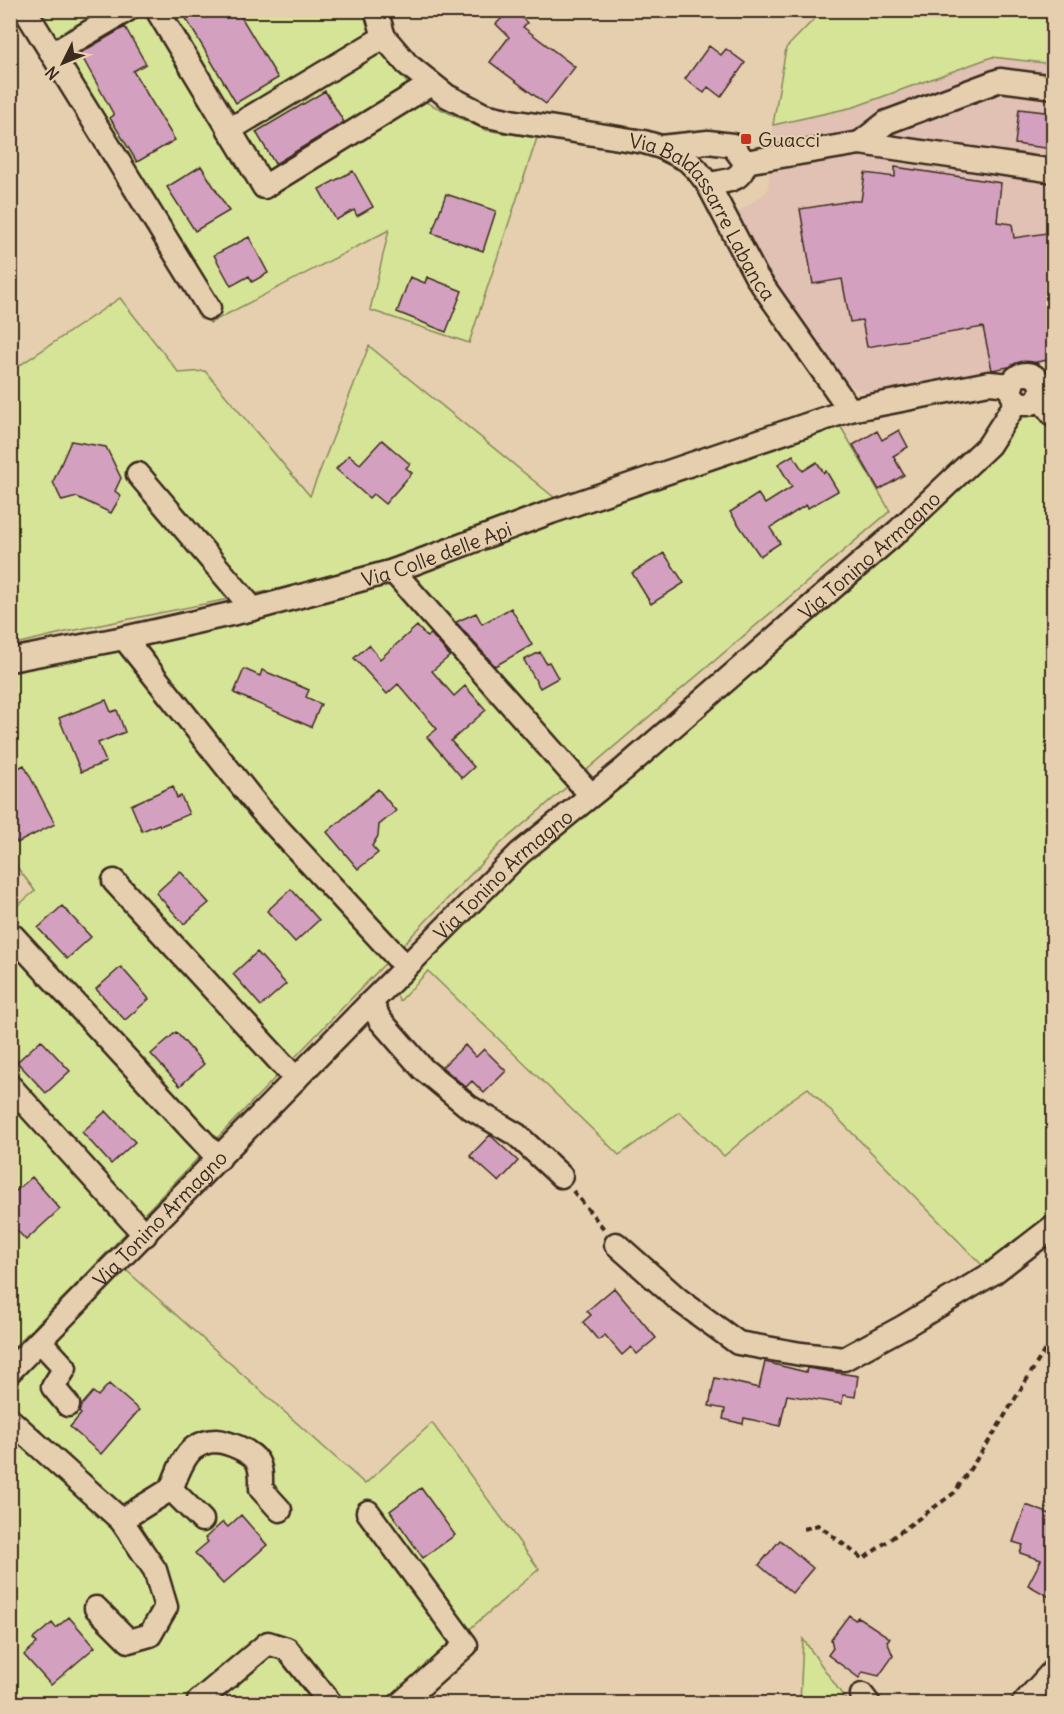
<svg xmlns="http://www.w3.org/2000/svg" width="1064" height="1714" viewBox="0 0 1064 1714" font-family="Delius,sans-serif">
<rect width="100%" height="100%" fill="#e5cfae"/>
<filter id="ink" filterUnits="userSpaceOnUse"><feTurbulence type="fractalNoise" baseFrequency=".0167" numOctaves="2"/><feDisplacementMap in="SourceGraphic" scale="12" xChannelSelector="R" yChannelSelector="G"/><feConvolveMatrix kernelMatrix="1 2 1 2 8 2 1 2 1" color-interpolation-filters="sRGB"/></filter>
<g filter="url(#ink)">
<!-- built -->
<path fill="#e0c1b3" d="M992,57L1053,64V359L992,370L872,395L856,389L840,378L762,270L733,216L768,191L773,125L854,107Z"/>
<!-- green -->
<path fill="#d5e497" stroke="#88875a" stroke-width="1.5" d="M14,11H364L381,51L421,100L485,130L537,138L469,343L370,310L389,230L210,323Z
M822,11H1053V64L992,57L854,107L773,125L786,48Z
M120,298L179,373L205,371L310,496L369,346L556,499L386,562L273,590L66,632L11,645L10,372Z
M1039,410L1054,428L1053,1217L985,1268L808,1088L785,1104L724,1156L679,1112L619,1155L428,971L400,1001L394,990L520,866L622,786L881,563L992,458L1023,416Z
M838,422L890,511L500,844L69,1292L11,1350V911L35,891L11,859V673L254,620Z
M126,1270L365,1484L432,1423L539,1569L384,1703L11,1704V1388Z
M803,1639L848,1703H800Z"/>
<!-- building -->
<path fill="#d3a1bf" stroke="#3b2a1e" stroke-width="1.5" d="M181,10H237L278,78L236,103Z
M510,10H515L527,23L523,27L575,67L546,104L490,62L509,37L496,24Z
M125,27L146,64L133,71L175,140L137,162L110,118L114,115L80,53Z
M709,46L721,55L726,49L745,63L721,97L708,87L704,93L685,79Z
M325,91L344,122L275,164L256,132Z
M1019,109L1053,113V149L1015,144Z
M201,166L229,211L195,231L167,187Z
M895,167L1001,183L997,222L1012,224L1014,238L1053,232V359L992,370L983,327L867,347L862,320L850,322L842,279L813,284L800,209L851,201H861L865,173L895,177Z
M353,171L373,207L357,216L354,210L336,220L319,189Z
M446,194L496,211L483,251L432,233Z
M249,237L268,273L252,282L249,276L231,286L214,255Z
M410,277L425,283L427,277L462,291L446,332L397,312Z
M899,430L908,447L893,456L904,475L879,490L853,445L877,431L882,440Z
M382,440L410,464L406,468L412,473L385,504L373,494L369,498L336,469L349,455L360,464Z
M71,441L106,447L121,478L115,491L121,496L111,513L77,497L62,501L53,482Z
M793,455L803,471L817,462L824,473L826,471L838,491L808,508L806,505L770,528L780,543L760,556L730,512L758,494L765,504L792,487L778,464Z
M664,553L684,583L651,604L632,573Z
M511,608L532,645L495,666L456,622L476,613L482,624Z
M417,626L427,637L431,634L450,656L432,671L454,696L465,686L486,710L451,741L474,767L462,778L427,737L437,729L398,684L387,694L354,658L369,645L380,659Z
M540,652L546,663L549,662L558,678L540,688L524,660Z
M244,669L260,676L262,670L309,690L306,697L321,704L311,727L234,693Z
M106,700L111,712L117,710L125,732L98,743L106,762L81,772L59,718Z
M24,765L55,824L17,843L10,830V772Z
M173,786L177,798L181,796L189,814L160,826L159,824L142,831L131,805Z
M378,789L396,811L379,825L378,836L372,846L378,853L358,869L327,832Z
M180,871L209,903L184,924L156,893Z
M291,889L319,920L295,942L267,911Z
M62,906L91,937L67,959L38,928Z
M257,952L286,984L261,1006L233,974Z
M121,967L149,999L125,1020L96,989Z
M176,1032L204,1064L180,1086L151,1054Z
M41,1040L70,1071L46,1093L17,1062Z
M465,1045L476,1057L484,1049L506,1071L484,1093L472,1081L466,1087L442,1067Z
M106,1111L135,1142L111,1164L82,1132Z
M490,1135L518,1161L499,1182L470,1156Z
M32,1177L60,1209L26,1240L10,1223V1196Z
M614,1288L656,1338L637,1354L631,1347L622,1355L605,1335L598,1340L583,1322L591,1315L587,1311Z
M765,1362L806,1372L807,1368L858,1376L855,1397L843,1395L842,1404L787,1395L780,1426L744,1418L743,1424L723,1419L725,1409L709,1406L715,1378L759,1388Z
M109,1384L139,1410L101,1454L70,1427L81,1414L79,1412L81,1406L93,1392L98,1396Z
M421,1488L455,1535L423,1558L390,1511Z
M1026,1505L1053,1515V1599L1028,1585L1041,1560L1020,1553L1023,1545L1013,1542Z
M241,1515L267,1545L223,1584L195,1553L208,1542L205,1538L223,1522L228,1527Z
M780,1540L813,1568L792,1593L759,1565Z
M849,1615L855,1620L858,1617L890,1638L887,1641L893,1656L879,1676L863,1672L859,1678L828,1655L833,1648L831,1639Z
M69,1617L95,1647L51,1685L24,1655L37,1643L33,1639L52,1623L56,1628Z"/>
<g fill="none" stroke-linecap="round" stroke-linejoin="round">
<!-- minor casing -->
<g stroke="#3b2a1e" stroke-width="27">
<g id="minor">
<path d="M25,10L209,308"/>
<path d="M157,10L264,187L431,84"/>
<path id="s1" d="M376,10L384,37L407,64L447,96L461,103L484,115L511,121L644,142L661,147L687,160L697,170L708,184L756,276L850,410L989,383L1012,385"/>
<path d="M52,54L127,10"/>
<path d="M229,130L384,37"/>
<path d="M860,143L887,122L1000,80L1054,87"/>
<path d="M661,147L708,142L732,145L745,162C742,182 725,181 708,184"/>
<path d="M745,162L860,143L1054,171"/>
<circle cx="1026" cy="389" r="15"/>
<path d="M1039,397L1054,416"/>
<path d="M138,474L253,609"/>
<path d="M393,571L591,795"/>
<path d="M124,638L260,809L406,967"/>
<path id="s2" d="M10,660L124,638L253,609L393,571L551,512L850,410"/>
<path d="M114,881L296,1079"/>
<path d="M13,936L219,1159"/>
<path d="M371,1002L380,1020L423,1069L469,1107L517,1135L561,1176"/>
<path d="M10,1086L145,1235"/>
<path d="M616,1244L679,1300L738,1343L801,1354L844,1359L903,1327L993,1273L1054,1226"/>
<path d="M40,1341L65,1368L53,1387L68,1405"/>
<path id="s3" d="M10,1371L371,1002L520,853L624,769L898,531L989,445L1017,401"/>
<path d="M10,1420L121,1520L155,1570L166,1607L150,1635L129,1641L96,1608"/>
<path d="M171,1489C177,1476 182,1457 194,1448C200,1444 209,1441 216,1441C228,1442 251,1451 257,1461C262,1469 261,1480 261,1489L280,1510"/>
<path d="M368,1512L466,1645L400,1704"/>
<path d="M121,1520L171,1489L202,1520"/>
<path d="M862,1695L869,1704"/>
<path d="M199,1701L268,1643L287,1649L331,1704"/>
<path d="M1023,1704L1054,1670"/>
</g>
</g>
<!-- path -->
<path stroke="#3b2a1e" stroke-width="4" stroke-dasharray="6 4.5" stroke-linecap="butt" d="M573,1191L605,1230
M804,1529L818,1525L863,1559L954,1493L991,1438L1054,1335"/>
<!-- minor -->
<use href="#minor" stroke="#e5cfae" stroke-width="22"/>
</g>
</g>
<!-- markers -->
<rect fill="#c8321e" stroke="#e5cfae" stroke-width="2" x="740" y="133" width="12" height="12" rx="3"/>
<g text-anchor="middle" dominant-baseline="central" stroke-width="4.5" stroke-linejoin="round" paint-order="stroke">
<!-- poi labels -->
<g font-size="20" fill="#3b2a1e" stroke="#e5cfae" text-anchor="start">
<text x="758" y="139">Guacci</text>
</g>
<!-- street labels -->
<g font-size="20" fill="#3b2a1e" stroke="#e5cfae">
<text stroke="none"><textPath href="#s1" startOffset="416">Via Baldassarre Labanca</textPath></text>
<text stroke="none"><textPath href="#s2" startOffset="440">Via Colle delle Api</textPath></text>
<text stroke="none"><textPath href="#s3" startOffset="1186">Via Tonino Armagno</textPath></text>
<text stroke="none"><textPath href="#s3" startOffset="700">Via Tonino Armagno</textPath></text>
<text stroke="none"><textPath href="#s3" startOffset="214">Via Tonino Armagno</textPath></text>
</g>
</g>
<!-- margin -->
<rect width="1064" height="1714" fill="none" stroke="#e5cfae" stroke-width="36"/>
<rect x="18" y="18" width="1028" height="1678" fill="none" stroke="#3b2a1e" stroke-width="2" filter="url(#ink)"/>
<!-- north arrow -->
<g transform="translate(63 63) rotate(227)" stroke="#e5cfae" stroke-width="4.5" paint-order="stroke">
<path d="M0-4.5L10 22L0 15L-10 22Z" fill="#3b2a1e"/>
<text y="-9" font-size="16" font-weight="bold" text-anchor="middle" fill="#3b2a1e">N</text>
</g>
</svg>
